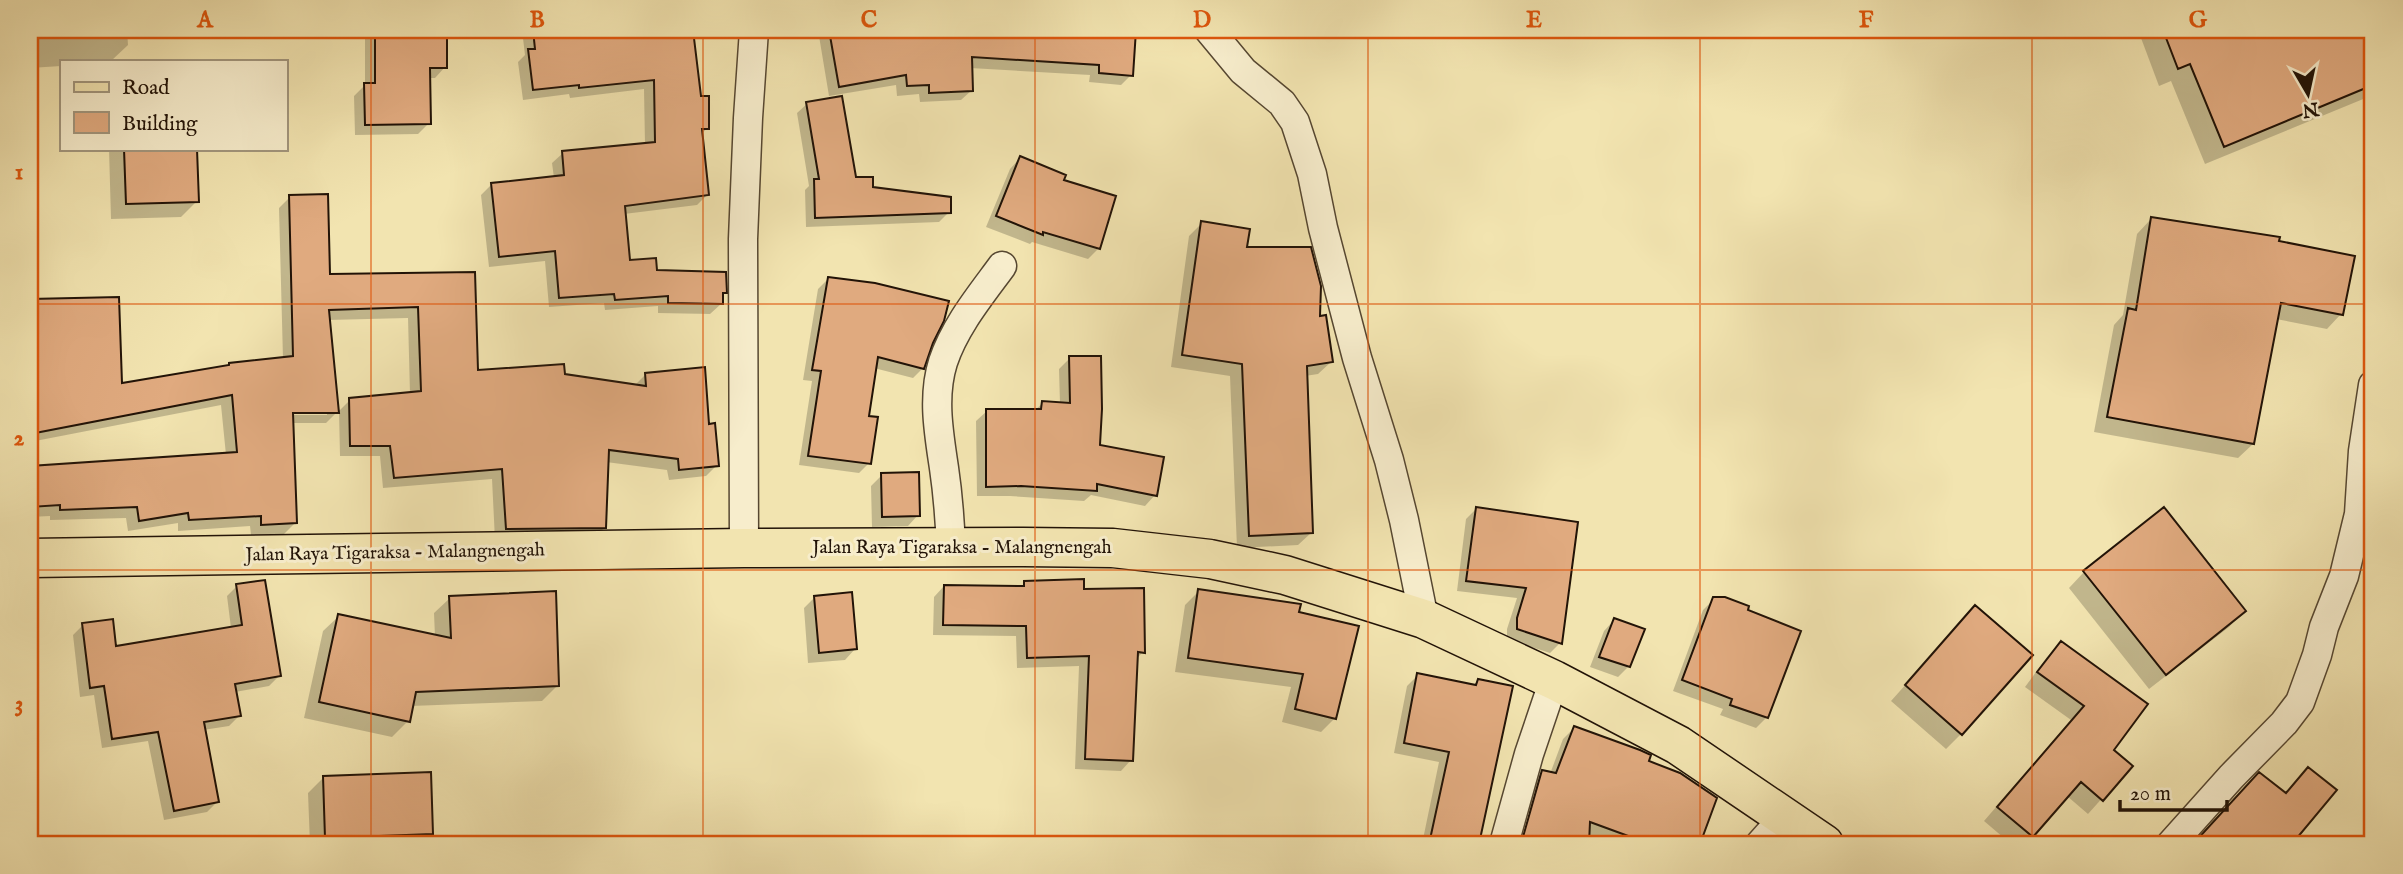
<svg xmlns="http://www.w3.org/2000/svg" width="2403" height="874" viewBox="0 0 2403 874" font-family="'IM FELL English',serif">
<rect width="100%" height="100%" fill="#f2e4b0"/>
<filter id="stains"><feTurbulence type="fractalNoise" baseFrequency=".00286" numOctaves="4"/><feColorMatrix values="0 0 0 0 .2 0 0 0 0 .09 0 0 0 0 .02 0 0 0 .5 -.17"/></filter>
<radialGradient id="worn" r=".72"><stop offset=".6" stop-color="#630" stop-opacity="0"/><stop offset="1" stop-color="#630" stop-opacity=".3"/></radialGradient>
<!-- shadow -->
<path fill="#0003" fill-rule="evenodd" d="M30,30H127L128,45L111,61H61V66L30,68Z
M365,30H445V67L435,78H428L429,123L418,134L355,135L354,96L365,85Z
M522,30H691L699,98L707,128L701,135L707,195L697,205L624,214L629,262L725,292L721,296V304L710,314L658,313V306L605,310L604,303L549,307L545,261L489,267L481,195L492,184L554,178L552,163L563,153L645,145L644,89L570,98L569,94L523,100L518,62L525,55Z
M818,30H1135L1131,75L1121,85L1089,82L1090,75L970,68L972,90L961,100L920,102L919,94L897,96L896,85L829,96Z
M2138,30H2373V95L2205,164L2171,81L2159,86Z
M807,104L855,179L872,188L949,212L939,222L806,227L805,190L809,186L797,113Z
M109,149H195L197,201L181,217L111,219Z
M1020,158L1062,181L1099,248L1088,259L1032,242L1030,244L986,227L1010,169Z
M290,197L328,276L473,273L476,372L563,375L634,386L646,374L708,426L717,465L706,476L669,480L667,470L606,462L605,527L594,538L495,540L492,479L383,488L380,456H340L339,411L350,400L410,394L408,318L328,320L337,412L326,423H292L295,523L284,534L251,535L250,526L178,531V523L128,531L126,518L50,520V516L30,517V468L226,455L221,405L30,442V301L117,298L120,385L283,359L279,208ZM327,411V415H284V412Z
M2151,219L2277,243L2341,314L2327,329L2276,319L2253,444L2238,458L2094,432L2114,325L2123,315L2137,234Z
M1202,223L1245,248L1319,318L1331,362L1318,374L1305,376L1311,533L1298,545L1237,548L1230,376L1171,367L1189,236Z
M828,279L923,368L913,378L874,368L867,418L869,463L859,473L799,465L812,381L803,380L818,289Z
M1070,358L1098,446L1155,495L1145,506L1091,495L1084,501L1010,496H977L976,421L987,411H1034L1043,403L1060,404L1059,369Z
M882,475L918,515L908,526L872,527L871,486Z
M1476,509L1576,524L1560,643L1550,653L1507,639V629L1517,598L1457,591L1466,519Z
M2084,572L2244,611L2229,627L2149,689L2069,588Z
M1025,583L1083,591L1143,652L1136,659L1131,760L1121,771L1075,769L1079,666L1017,668L1016,636L933,635L934,597L944,586L1020,588Z
M237,586L279,676L269,686L235,692L239,716L229,726L203,730L217,802L207,812L164,820L148,741L102,748L94,695L80,697L73,635L83,625L115,648L231,628L227,596Z
M1199,591L1297,613L1335,718L1321,732L1282,722L1291,687L1175,672L1185,605Z
M815,597L855,649L845,660L808,663L804,608Z
M450,598L558,685L542,701L411,706L408,721L392,737L304,718L323,631L339,616L435,637L434,613Z
M1714,599L1767,717L1756,728L1720,715L1723,709L1673,691L1703,610Z
M1975,607L1961,734L1946,749L1891,701Z
M1614,620L1629,666L1618,677L1590,667L1604,631Z
M2061,643L2112,750L2131,766L2088,814L2067,796L2023,844H2011L1984,821L2071,720L2025,687L2047,657Z
M1418,675L1473,686L1478,680L1511,687L1477,844H1422L1439,762L1394,753L1407,686Z
M1574,728L1647,762L1715,799L1698,844H1612L1524,811L1532,782L1542,772L1550,774L1563,739Z
M323,778L431,833L420,844H310L308,793Z"/>
<!-- building -->
<path fill="#e0aa7f" stroke="#221307" stroke-width="2" d="M375,30H447V68H430L431,124L365,125L364,83H375Z
M533,30H693L701,96H709V129H702L709,195L625,206L630,260L656,258L657,270L726,272L727,293H723V304L668,303V296L615,300L614,294L559,298L555,251L499,257L491,183L564,175L562,151L655,142L654,80L579,88V85L533,90L528,49H535Z
M829,30H1136L1133,76L1099,73V65L972,57L973,91L929,93V85L907,86L906,75L839,87Z
M2163,30H2373V85L2224,147L2190,64L2178,69Z
M842,96L856,177H873V187L951,197V213L815,218L814,179H819L806,102Z
M124,149H197L199,202L126,204Z
M1020,156L1066,175L1064,180L1116,196L1100,249L1043,232V235L996,216Z
M328,194L330,274L475,272L478,370L564,364L565,374L646,386L645,373L705,367L709,424L715,423L719,466L679,470L678,459L609,450L606,528L506,529L502,469L394,478L390,446H350L349,398L421,391L418,307L329,310L339,413H293L297,523L261,525V516L189,520L188,513L139,521L137,507L60,510V505L30,507V466L237,452L232,395L30,434V299L119,297L122,383L229,365V363L293,356L289,195Z
M2151,217L2280,237L2279,241L2355,256L2343,315L2281,303L2254,444L2107,417L2128,308L2136,310Z
M1201,221L1250,229L1247,247H1311L1321,286L1320,316L1326,315L1333,362L1307,366L1313,533L1249,536L1242,364L1182,355Z
M828,277L875,283L949,301L944,321L933,343L924,369L878,357L869,416L878,417L871,464L808,456L821,371L812,370Z
M1069,356H1101L1102,409L1100,445L1164,457L1157,496L1097,484V491L1021,486L986,487V409H1041L1042,401L1070,403Z
M919,472L920,516L882,517L881,473Z
M1476,507L1578,522L1562,644L1517,629V618L1526,588L1466,581Z
M2164,507L2246,611L2166,675L2083,571Z
M1084,579V589L1144,588L1145,653L1138,652L1133,761L1085,759L1089,656L1027,658L1026,626L943,625L944,585L1024,586V581Z
M265,580L281,676L235,684L241,716L204,722L219,802L174,811L158,732L112,739L104,686L90,688L82,623L113,619L116,646L242,625L236,584Z
M1198,589L1301,604L1299,612L1359,626L1336,719L1295,709L1303,674L1188,658Z
M556,591L559,686L416,692L410,722L319,702L338,614L451,638L449,596Z
M852,592L857,649L819,653L814,596Z
M1713,597H1725L1749,606L1748,610L1801,631L1768,718L1730,705L1732,699L1682,680Z
M1975,605L2033,655L1962,735L1905,685Z
M1614,618L1645,629L1630,667L1599,657Z
M2061,641L2148,704L2114,750L2133,766L2103,801L2081,782L2033,837L1997,807L2084,706L2037,672Z
M1417,673L1476,685L1478,679L1513,686L1479,844H1429L1449,752L1404,743Z
M1574,726L1640,750L1651,755L1649,761L1680,773L1717,798L1700,844H1650L1590,822L1589,844H1521L1542,770L1556,773Z
M2308,767L2337,790L2292,844H2193L2259,772L2286,793Z
M431,772L433,834L325,838L323,776Z"/>
<g fill="none" stroke-linecap="round" stroke-linejoin="round">
<!-- street casing -->
<g stroke="#564731" stroke-width="31">
<path id="street" d="M1209,30L1243,71L1282,103L1295,122L1312,174L1323,228L1357,358L1389,460L1404,520L1424,619
M744,548L743,239L748,118L754,30
M951,549C950,522 948,495 944,468C939,434 932,397 943,362C955,326 980,296 1002,266
M1504,844L1529,754L1554,680
M1760,844L1784,817
M2171,844L2231,777L2284,723L2300,702L2317,655L2324,627L2344,576L2359,514L2363,451L2373,385"/>
</g>
<!-- primary casing -->
<g stroke="#221307" stroke-width="41">
<path id="primary" d="M30,558L744,548L1023,547L1113,548L1210,559L1285,575L1424,619L1554,680L1678,745L1824,844"/>
</g>
<!-- street -->
<use href="#street" stroke="#f7edcc" stroke-width="28"/>
<!-- primary -->
<use href="#primary" stroke="#f2e4b0" stroke-width="38"/>
</g>
<!-- grid -->
<path fill="none" stroke="#de560c" stroke-width="2" stroke-opacity="0.55" d="M371,30V844M703,30V844M1035,30V844M1368,30V844M1700,30V844M2032,30V844M30,304H2373M30,570H2373"/>
<g text-anchor="middle" dominant-baseline="central" stroke-width="6" stroke-linejoin="round" paint-order="stroke">
<!-- street labels -->
<g font-size="19" fill="#221307" stroke="#f7edcc">
<text x="962" y="548">Jalan Raya Tigaraksa - Malangnengah</text>
<text transform="translate(395 553) rotate(-1)">Jalan Raya Tigaraksa - Malangnengah</text>
</g>
</g>
<!-- margin -->
<rect width="2403" height="874" fill="none" stroke="#f2e4b0" stroke-width="77"/>
<!-- legend -->
<rect x="60" y="60" width="228" height="91" fill="#f7edcc" stroke="#a2967d" stroke-width="2"/>
<rect x="74" y="82" width="35" height="10" fill="#f2e4b0" stroke="#a2967d" stroke-width="2"/>
<text x="122" y="94" font-size="21" fill="#221307">Road</text>
<rect x="74" y="112" width="35" height="21" fill="#e0aa7f" stroke="#a2967d" stroke-width="2"/>
<text x="122" y="130" font-size="21" fill="#221307">Building</text>
<!-- north arrow -->
<g transform="translate(2308 94) rotate(171)" stroke="#f7edcc" stroke-width="5" paint-order="stroke">
<path d="M0-5L12 26L0 18L-12 26Z" fill="#221307"/>
<text y="-10" font-size="19" font-weight="bold" text-anchor="middle" fill="#221307">N</text>
</g>
<!-- scale -->
<path d="M2120 800v10h107v-10" fill="none" stroke="#221307" stroke-width="3.5"/>
<text x="2130" y="800" font-size="21" fill="#221307" stroke="#f7edcc" stroke-width="5" paint-order="stroke">20 m</text>
<rect x="38" y="38" width="2326" height="798" fill="none" stroke="#de560c" stroke-width="2.5"/>
<g font-size="23" text-anchor="middle" font-weight="bold" fill="#de560c">
<text x="205" y="27">A</text>
<text x="537" y="27">B</text>
<text x="869" y="27">C</text>
<text x="1202" y="27">D</text>
<text x="1534" y="27">E</text>
<text x="1866" y="27">F</text>
<text x="2198" y="27">G</text>
<text x="19" y="179">1</text>
<text x="19" y="445">2</text>
<text x="19" y="711">3</text>
</g>
<rect width="100%" height="100%" filter="url(#stains)"/>
<rect width="100%" height="100%" fill="url(#worn)"/>
</svg>
